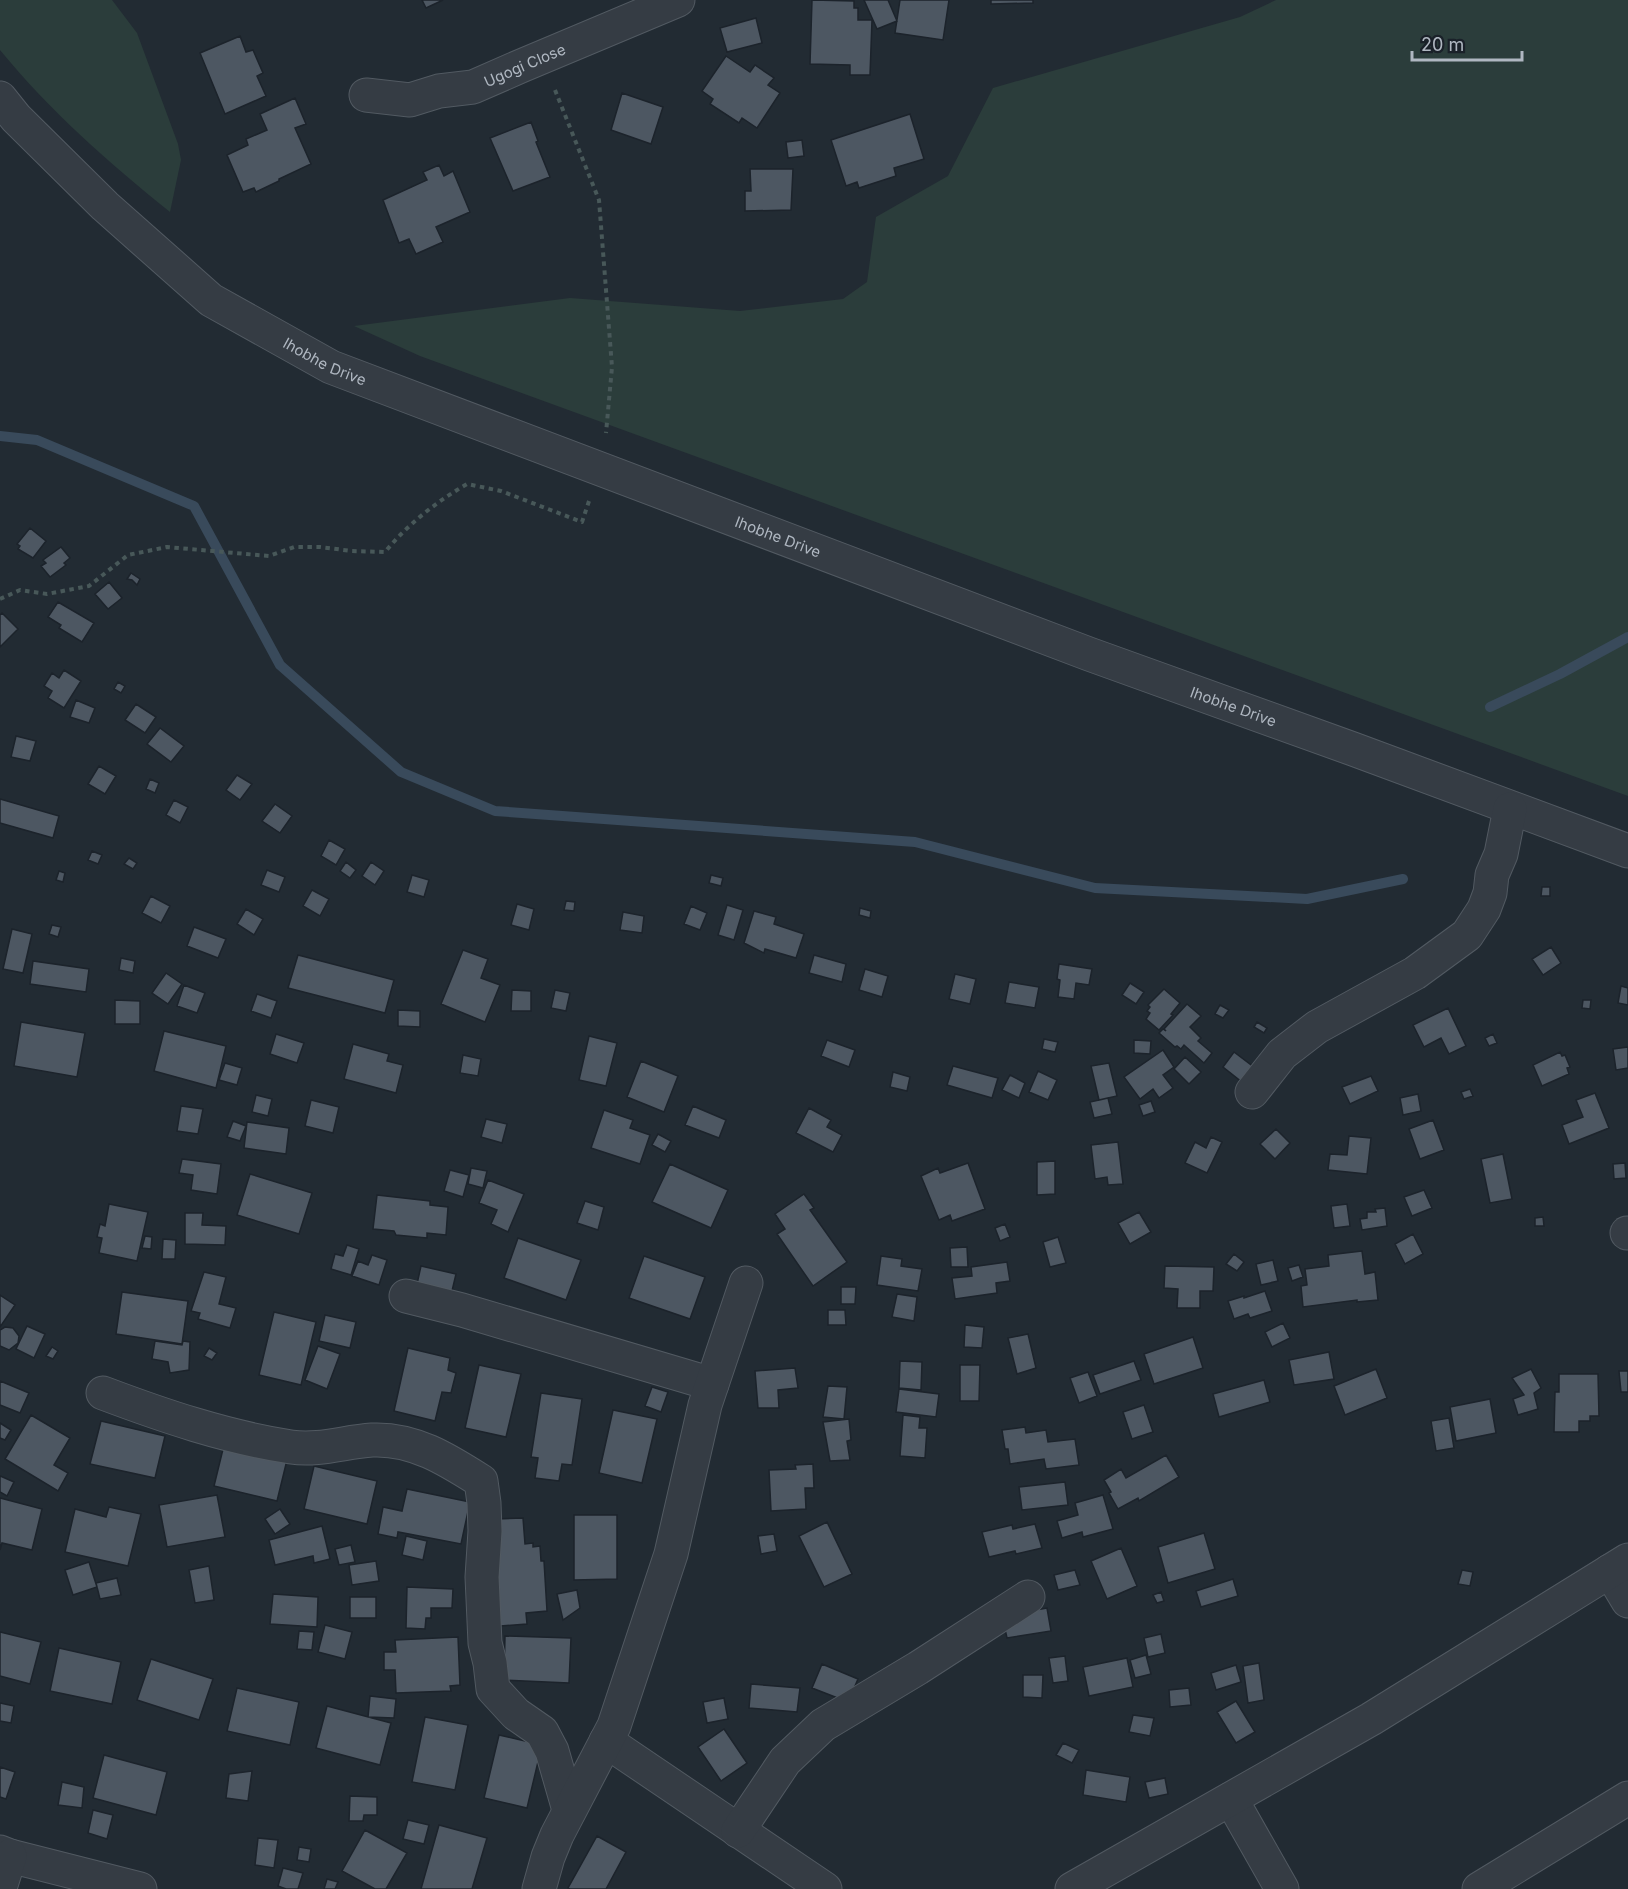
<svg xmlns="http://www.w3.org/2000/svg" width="1628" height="1889" viewBox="0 0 1628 1889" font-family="Inter,sans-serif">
<rect width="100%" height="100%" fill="#222b33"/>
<!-- green -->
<path fill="#2b3d3b" d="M0,0H112L137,33L178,144L181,160L170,212C109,163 50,111 0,50Z
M1276,0H1628V796L420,356L354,326L570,298L740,311L843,299L867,282L876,217L948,176L993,88L1240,17Z"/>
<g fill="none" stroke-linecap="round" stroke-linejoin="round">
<!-- stream -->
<path stroke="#394a5b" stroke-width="10" d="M0,436L37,440L194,506L280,665L401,772L495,811L915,842L1095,888L1307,899L1403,879
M1490,707L1560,674L1628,637"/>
</g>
<!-- building -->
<path fill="#4d5762" stroke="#1c232b" stroke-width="1.5" d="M422,0H443L426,8Z
M812,0L854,1V8H858V20H872L870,75H850V65L810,64Z
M864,0H888L897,21L877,29Z
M900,0H949L943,40L895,33Z
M991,0H1033V3L991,4Z
M756,18L762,43L727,52L720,28Z
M240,36L246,52L253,50L263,73L257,76L266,96L225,114L200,53Z
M726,56L750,72L755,65L774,78L768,85L780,93L757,128L742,118L739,123L710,104L713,99L702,91Z
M622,93L663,107L651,144L611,130Z
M295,98L306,124L295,128L311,164L279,179V181L256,192L254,188L243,192L227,155L248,145L246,139L267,130L260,114Z
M910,114L924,159L894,168L896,176L859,188L857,182L846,186L831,140Z
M531,122L538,141L536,142L550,177L513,191L490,138Z
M802,140L804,156L788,158L786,142Z
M439,165L444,176L453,171L470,212L436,227L443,242L416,254L409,239L399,243L383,200L427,180L423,172Z
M750,169H793L791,210L745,211V191H751Z
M30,528L46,541L33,558L18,549L20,546L17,544Z
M61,547L70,558L64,563L66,565L50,577L41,566L46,563L43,560Z
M131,573L140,579L137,585L132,580L127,579Z
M109,582L122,598L108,609L95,594Z
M58,602L94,623L82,642L59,628L61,625L48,617Z
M2,613L18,629L0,647V615Z
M64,670L81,681L64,708L48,698L52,691L44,686L52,673L59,678Z
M118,682L125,686L121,693L114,689Z
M76,700L95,708L89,723L70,717Z
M136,704L156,717L145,733L125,720Z
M160,728L184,746L171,762L147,744Z
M16,736L36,741L30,761L11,757Z
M99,766L116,776L105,794L88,784Z
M237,775L252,784L240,800L226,790Z
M150,779L159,783L155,793L146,789Z
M0,799L59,816L53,838L0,823Z
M174,800L188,807L180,823L166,815Z
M275,804L292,816L280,833L262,821Z
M329,840L345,849L336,865L321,856Z
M92,851L102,855L98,864L88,860Z
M129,858L137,863L133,869L124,864Z
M346,862L356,870L350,878L340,871Z
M371,862L384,871L375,885L362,876Z
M267,870L285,877L279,892L261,885Z
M59,871L65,873L63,882L56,880Z
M412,875L429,880L424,897L407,892Z
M711,875L723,878L721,886L709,883Z
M1542,887H1550V896H1541Z
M312,890L329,899L320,916L303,906Z
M151,896L170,906L161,923L142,913Z
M566,901L575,902L574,911L564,910Z
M517,904L534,909L529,930L511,925Z
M727,905L743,910L734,940L718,935Z
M691,906L707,913L700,930L684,924Z
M860,908L871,911L870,918L859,915Z
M246,909L263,919L254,935L237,924Z
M754,911L776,917L774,924L804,934L796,958L765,949L764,953L744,943Z
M623,912L644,916L642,933L620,930Z
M52,925L61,927L58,937L49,934Z
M194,927L226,939L218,958L187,946Z
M12,929L32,934L23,973L3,969Z
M1551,947L1561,963L1543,975L1532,959Z
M463,950L488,959L481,978L500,985L485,1022L441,1004Z
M298,955L394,980L385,1013L288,988Z
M814,955L846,964L842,982L809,973Z
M121,958L135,961L133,973L119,970Z
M33,961L89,969L86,992L30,984Z
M1059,964L1092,969L1089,985L1076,983L1074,999L1058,997L1060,980L1057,979Z
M865,969L888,976L882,997L859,990Z
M166,973L182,984L168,1004L152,993Z
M955,974L976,979L970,1004L949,999Z
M1009,982L1039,987L1035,1008L1005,1003Z
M1130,983L1144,992L1136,1004L1122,995Z
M184,985L205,993L197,1013L177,1006Z
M1621,986L1628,988V1005L1618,1003Z
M1164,989L1180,1003L1171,1014L1173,1015L1159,1030L1146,1019L1150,1013L1147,1011L1150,1007L1148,1005Z
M512,990L531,991V1011H511Z
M555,990L570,993L566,1011L551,1008Z
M257,994L277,1001L271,1018L251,1011Z
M115,1000L140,1001V1024H115Z
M1583,1000H1591L1590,1009L1582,1008Z
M1187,1004L1201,1016L1190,1027L1201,1038L1198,1041L1212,1053L1204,1063L1184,1045L1181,1049L1177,1046L1175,1047L1159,1033L1163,1029L1166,1031L1164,1029Z
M1220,1005L1229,1010L1223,1018L1215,1014Z
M1448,1008L1466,1046L1449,1054L1441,1038L1424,1047L1413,1025Z
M398,1010L420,1011V1027L398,1026Z
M21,1022L85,1033L77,1077L14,1066Z
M1257,1022L1267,1028L1264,1033L1254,1027Z
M164,1031L226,1046L216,1088L154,1071Z
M276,1034L304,1043L297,1063L270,1054Z
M1493,1034L1497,1043L1489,1046L1485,1038Z
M589,1036L617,1043L606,1086L579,1080Z
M1044,1039L1058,1042L1055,1052L1042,1049Z
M827,1040L855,1050L849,1067L821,1056Z
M1134,1040L1151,1041L1150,1054L1134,1053Z
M353,1044L389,1054L387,1061L403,1065L396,1093L344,1079Z
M1628,1047V1068L1616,1070L1613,1049Z
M1163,1050L1174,1067L1163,1075L1173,1088L1159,1098L1153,1089L1140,1099L1124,1077Z
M1234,1052L1259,1071L1247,1086L1223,1067Z
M1560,1052L1562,1056L1565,1055L1570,1067L1567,1068L1569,1074L1542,1086L1533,1065Z
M463,1055L481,1059L478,1076L460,1073Z
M1185,1057L1201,1072L1189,1084L1174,1069Z
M641,1061L678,1076L664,1112L627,1097Z
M225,1063L242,1068L237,1085L219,1080Z
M1109,1063L1117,1096L1099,1100L1091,1066Z
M953,1066L998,1078L992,1098L947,1085Z
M1038,1071L1057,1080L1048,1100L1029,1092Z
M893,1072L910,1077L907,1091L890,1087Z
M1010,1075L1025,1083L1019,1098L1002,1090Z
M1371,1076L1378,1091L1350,1104L1342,1087Z
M1470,1089L1473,1096L1464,1099L1461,1092Z
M1595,1093L1609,1128L1569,1144L1562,1125L1583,1117L1576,1100Z
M1418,1094L1421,1111L1403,1115L1400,1098Z
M256,1095L272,1099L268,1116L252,1112Z
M1108,1098L1112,1114L1094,1118L1090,1102Z
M311,1100L339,1107L333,1133L305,1126Z
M1151,1101L1155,1112L1143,1116L1139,1105Z
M181,1106L203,1109L198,1134L177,1131Z
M693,1106L726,1120L719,1138L685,1125Z
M809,1108L831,1120L827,1127L842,1135L833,1152L796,1133Z
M604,1110L633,1120L630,1128L650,1135L640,1164L591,1148Z
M486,1119L507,1124L502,1143L481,1137Z
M1433,1120L1444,1150L1420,1159L1409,1129Z
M233,1121L246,1126L240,1141L227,1137Z
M247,1122L289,1128L286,1154L244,1148Z
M1276,1129L1290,1143L1275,1159L1260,1144Z
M658,1134L671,1141L665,1152L652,1145Z
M1349,1136L1371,1138L1367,1174L1328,1170L1330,1154L1347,1155Z
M1211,1137L1222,1142L1207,1173L1185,1163L1195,1142L1206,1148Z
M1118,1142L1123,1184L1108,1185L1107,1177L1095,1179L1091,1145Z
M1503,1154L1512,1199L1490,1203L1481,1159Z
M182,1159L221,1164L217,1194L191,1190L193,1175L179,1173Z
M1055,1161V1194L1037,1195V1162Z
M968,1163L985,1209L952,1221L950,1215L939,1220L921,1176L938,1168L940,1173Z
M1625,1163L1626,1178L1614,1179L1613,1164Z
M670,1164L728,1190L711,1228L652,1202Z
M471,1168L487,1171L483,1188L468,1184Z
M450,1170L469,1175L463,1197L444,1191Z
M250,1174L312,1193L299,1234L237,1215Z
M488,1180L524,1194L508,1232L491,1224L497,1210L479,1203Z
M1424,1190L1432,1208L1412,1216L1404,1197Z
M804,1194L814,1208L810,1210L847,1262L813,1286L777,1234L785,1229L775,1214Z
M377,1195L430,1201V1205L448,1207L446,1235L427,1233V1238L396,1235L394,1231L373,1229Z
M585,1201L604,1207L598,1230L577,1223Z
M109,1204L148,1212L137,1261L99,1253L102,1238L97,1237L100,1224L105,1226Z
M1347,1204L1350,1226L1334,1228L1331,1206Z
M1385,1208L1387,1226L1362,1230L1360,1219L1367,1218V1212H1376L1375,1209Z
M1139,1212L1151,1232L1130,1244L1118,1223Z
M185,1213H203L202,1225L226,1226L225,1245L185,1244Z
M1543,1217L1544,1226H1535V1218Z
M1005,1224L1010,1237L1000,1241L995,1228Z
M1413,1234L1423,1254L1405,1264L1395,1244Z
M145,1236L152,1237L151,1249L142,1248Z
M1058,1237L1066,1263L1050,1267L1043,1242Z
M518,1238L581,1260L566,1300L504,1278Z
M163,1239L176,1240L175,1259H162Z
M347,1245L359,1249L351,1275L331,1269L335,1254L343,1256Z
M967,1247L968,1267H951L950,1248Z
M1362,1251L1365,1274L1375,1272L1378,1300L1357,1302V1300L1303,1307L1301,1286L1307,1285L1305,1269L1329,1266L1328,1255Z
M1234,1254L1244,1262L1237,1271L1226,1264Z
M372,1255L387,1260L379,1285L352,1276L358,1261L368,1265Z
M644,1256L705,1277L690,1319L629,1298Z
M881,1256L902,1259L901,1266L922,1269L918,1291L877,1285Z
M1273,1260L1278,1281L1261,1285L1256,1264Z
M1007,1262L1010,1281L996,1283L997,1293L955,1299L952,1278L972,1276L971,1267Z
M1299,1265L1303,1277L1292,1281L1288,1268Z
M421,1266L456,1274L452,1291L417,1284Z
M1165,1266L1214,1267L1213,1291H1200V1308H1177L1178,1289L1164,1288Z
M204,1272L226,1277L219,1304L236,1308L230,1328L198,1319L200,1313L191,1311Z
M841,1287H856L855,1304H841Z
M1265,1291L1272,1311L1250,1318L1248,1314L1234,1319L1228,1301L1244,1296V1298Z
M122,1292L188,1301L182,1344L116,1334Z
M897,1294L917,1297L914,1321L892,1317Z
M0,1295L15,1305L0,1327Z
M828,1310H845L846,1325H828Z
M274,1312L316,1322L301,1385L259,1375Z
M325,1315L356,1322L350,1348L319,1341Z
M1283,1323L1290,1338L1272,1347L1265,1332Z
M965,1325L984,1327L982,1348L964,1347Z
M27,1326L45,1334L34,1358L16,1349Z
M5,1327L13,1328L19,1336L18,1343L9,1350L0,1346V1330Z
M1028,1334L1036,1368L1017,1374L1008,1338Z
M1193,1337L1203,1368L1154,1384L1144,1354Z
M155,1341L182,1345L183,1341L190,1342L189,1370L170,1373L168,1362L152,1359Z
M318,1346L340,1354L327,1389L305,1380Z
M52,1347L58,1351L53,1359L46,1356Z
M209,1348L217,1353L212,1360L204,1356Z
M408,1348L450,1358L448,1370L456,1373L451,1393L442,1392L435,1421L394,1411Z
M1329,1352L1334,1379L1294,1385L1289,1360Z
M900,1361L922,1362L921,1390L899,1388Z
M1134,1361L1141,1380L1100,1394L1093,1375Z
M479,1365L521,1374L506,1437L465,1428Z
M960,1365H980L979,1401H960Z
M795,1368L798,1388L778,1390L779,1408H758L755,1371Z
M1376,1369L1387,1398L1345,1415L1334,1386Z
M1531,1369L1541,1388L1534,1393L1538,1409L1518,1415L1513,1399L1524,1395L1512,1378Z
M1619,1371H1628V1392H1621Z
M1088,1372L1097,1396L1079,1403L1070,1378Z
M1559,1374H1598L1599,1416H1590V1421H1579V1432H1554L1555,1392H1559Z
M1264,1380L1270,1402L1219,1417L1213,1394Z
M0,1381L29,1393L20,1413L0,1405Z
M828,1386L847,1387L844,1419L823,1417Z
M652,1387L668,1392L661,1412L645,1406Z
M899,1389L939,1394L936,1417L896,1412Z
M541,1393L582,1399L572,1465L562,1464L559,1481L535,1478L538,1458L531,1457Z
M1490,1399L1496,1433L1456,1441L1450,1407Z
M1144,1405L1153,1432L1132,1439L1123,1412Z
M613,1410L657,1419L642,1483L599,1473Z
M31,1415L70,1438L54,1465L68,1473L58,1491L5,1459Z
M903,1415L920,1417L919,1428H927L925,1458L900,1456Z
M1449,1418L1454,1448L1436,1451L1431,1421Z
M849,1419L851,1440L847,1441L850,1460L830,1461L823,1422Z
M101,1421L165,1436L155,1478L90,1464Z
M0,1423L11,1430L5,1440L0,1438Z
M1025,1427L1026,1433L1046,1430L1048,1442L1075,1439L1079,1465L1046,1469L1044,1459L1010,1464L1008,1449H1005L1002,1430Z
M224,1445L287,1460L277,1501L214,1486Z
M1166,1455L1179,1477L1139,1501L1138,1498L1118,1509L1109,1493L1111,1492L1104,1480L1121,1469L1126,1478Z
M813,1464L814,1488H805L806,1509L771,1511L769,1470L796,1469L795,1465Z
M314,1466L377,1481L367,1524L304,1509Z
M0,1476L14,1482L7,1496L0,1492Z
M1065,1482L1068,1505L1022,1510L1019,1487Z
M407,1489L470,1502L461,1544L398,1532L397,1538L378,1534L383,1507L402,1511Z
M217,1495L225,1537L167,1547L159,1505Z
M1103,1495L1113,1529L1083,1537L1082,1532L1062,1538L1057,1521L1078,1515L1075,1503Z
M0,1498L42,1509L32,1550L2,1543L0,1550Z
M109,1507L141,1514L128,1566L65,1552L75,1509L106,1517Z
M280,1509L290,1524L275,1534L265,1519Z
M574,1515H617V1579L574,1580Z
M523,1518L525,1544L533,1543V1547L540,1546L541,1561H544L547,1611L526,1613L527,1624L500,1626L494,1550L496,1519Z
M827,1522L852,1574L824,1587L799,1536Z
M1035,1524L1042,1548L1016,1554L1015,1551L989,1557L982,1532L1012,1525L1013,1529Z
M322,1526L330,1559L314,1563L313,1556L275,1565L269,1540Z
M1204,1533L1215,1569L1168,1583L1158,1547Z
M774,1534L777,1551L761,1554L758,1536Z
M406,1536L427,1541L423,1560L402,1555Z
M351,1545L355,1562L339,1565L335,1549Z
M1121,1548L1137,1586L1107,1599L1091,1561Z
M376,1561L379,1581L352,1585L349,1565Z
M89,1562L97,1587L73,1595L65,1570Z
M209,1566L214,1600L195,1603L189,1570Z
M1075,1570L1080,1585L1058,1590L1054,1575Z
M1462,1570L1473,1572L1470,1586L1458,1584Z
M117,1578L121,1595L100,1599L96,1583Z
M1233,1579L1238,1596L1201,1607L1196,1591Z
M407,1587L453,1589L452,1608H431V1618H426L425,1629L406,1628Z
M577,1590L580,1608L563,1620L557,1594Z
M1161,1592L1164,1601L1157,1603L1153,1595Z
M273,1594L318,1597L317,1627L270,1624Z
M350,1597H376V1618H350Z
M1047,1608L1051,1631L1007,1638L1002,1616Z
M325,1625L352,1632L345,1659L318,1652Z
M299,1631L314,1632L312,1650L297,1649Z
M0,1632L41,1642L30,1684L0,1676Z
M1161,1634L1165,1653L1148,1657L1144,1638Z
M505,1636L571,1638L569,1683L504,1680Z
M458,1637L460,1685L450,1686L451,1691L396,1693L395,1670H384V1652H396L395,1640Z
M59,1648L121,1662L112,1704L50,1691Z
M1146,1655L1151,1674L1135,1678L1130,1660Z
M1065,1656L1068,1681L1053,1683L1049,1658Z
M1127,1658L1133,1687L1089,1696L1083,1667Z
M151,1659L213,1679L199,1720L137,1700Z
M1259,1663L1264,1700L1248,1703L1243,1666Z
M822,1664L858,1679L848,1702L812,1688Z
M1236,1665L1241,1682L1216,1690L1211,1673Z
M1023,1675H1043L1042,1698L1023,1697Z
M751,1684L800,1688L797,1712L749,1708Z
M237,1688L299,1702L290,1745L227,1731Z
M1189,1688L1191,1705L1170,1707L1169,1690Z
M370,1696L396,1699L394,1718L368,1717Z
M724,1698L728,1719L707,1723L703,1702Z
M1236,1701L1255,1732L1236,1743L1217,1712Z
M0,1703L14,1706L11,1723L0,1721Z
M327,1706L391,1723L380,1765L316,1748Z
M1133,1715L1154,1718L1150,1736L1129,1732Z
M425,1717L468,1725L455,1790L412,1782Z
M724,1729L747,1763L721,1781L698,1747Z
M499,1735L542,1745L527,1808L484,1798Z
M1063,1743L1079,1750L1072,1763L1056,1755Z
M104,1755L167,1772L156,1815L93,1798Z
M0,1767L15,1772L6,1799L0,1797Z
M1086,1770L1130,1777L1126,1802L1083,1795Z
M252,1771L248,1801L226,1798L229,1774Z
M1165,1778L1168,1794L1149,1798L1145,1782Z
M62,1782L84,1787L82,1808L58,1805Z
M350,1796L377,1797V1815H364L363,1821H349Z
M93,1810L113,1815L107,1839L88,1833Z
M408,1820L429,1825L424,1844L403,1839Z
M439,1825L487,1838L472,1889H421Z
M365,1830L407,1853L386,1889H375L342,1871Z
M597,1836L626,1852L606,1889H570L568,1888Z
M258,1838L278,1840L274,1868L255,1865Z
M299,1847L311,1849L309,1862L297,1860Z
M283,1868L303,1873L298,1889H286L278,1886Z
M327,1879L338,1882L335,1889H324Z"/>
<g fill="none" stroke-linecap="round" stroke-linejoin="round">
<!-- minor casing -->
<g stroke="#525a62" stroke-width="35">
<g id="minor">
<path id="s1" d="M366,95L410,100L439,91L473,87L521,66L678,0"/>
<path id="s2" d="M0,98L16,118L105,206L211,300L331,367L1089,654L1353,749L1628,851"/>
<path d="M1252,1092L1282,1054L1317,1027L1415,973L1467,935L1484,909L1490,893L1492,875L1501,854L1510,809"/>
<path d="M1627,1233H1628"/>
<path d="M406,1296L462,1310L712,1384"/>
<path d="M103,1393C164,1416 226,1437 291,1447C319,1451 344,1442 372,1440C414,1438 448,1460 481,1481L484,1503L485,1531L482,1577L485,1643L490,1663L493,1689L516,1714L542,1732L552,1751L569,1810"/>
<path d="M1610,1571L1628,1601"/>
<path d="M606,1741L825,1889"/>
<path d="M1231,1799L1282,1889"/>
<path d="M738,1831L785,1761L823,1725L918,1668L1028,1597"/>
<path d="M0,1852L10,1856L140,1889"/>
<path d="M0,1888L10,1856"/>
<path d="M539,1889L548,1857L557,1835L614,1726L671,1554L705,1405L746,1283"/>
<path d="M1072,1889L1371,1719L1628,1560"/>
<path d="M1479,1889L1628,1798"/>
</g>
</g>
<!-- path -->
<path stroke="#485859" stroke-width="4" stroke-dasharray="4.5 4.5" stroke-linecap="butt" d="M555,90L599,200L612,367L606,433
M0,599L20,590L47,594L89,586L128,555L167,547L269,556L294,547H320L352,551L385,552C408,524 436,502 467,484L501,491L582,522L589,501"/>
<!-- minor -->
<use href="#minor" stroke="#353c44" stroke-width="33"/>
</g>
<g text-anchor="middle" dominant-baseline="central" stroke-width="5" stroke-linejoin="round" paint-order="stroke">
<!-- street labels -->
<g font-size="15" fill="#afb7c1" stroke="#1a2129">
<text stroke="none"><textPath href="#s1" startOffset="165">Ugogi Close</textPath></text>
<text stroke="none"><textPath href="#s2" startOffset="422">Ihobhe Drive</textPath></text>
<text stroke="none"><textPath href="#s2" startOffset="908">Ihobhe Drive</textPath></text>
<text stroke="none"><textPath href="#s2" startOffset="1394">Ihobhe Drive</textPath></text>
</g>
</g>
<!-- scale -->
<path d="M1412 51v9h110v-9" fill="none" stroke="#afb7c1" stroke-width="3"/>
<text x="1421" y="51" font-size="18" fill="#afb7c1" stroke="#1a2129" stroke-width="4.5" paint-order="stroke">20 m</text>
</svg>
